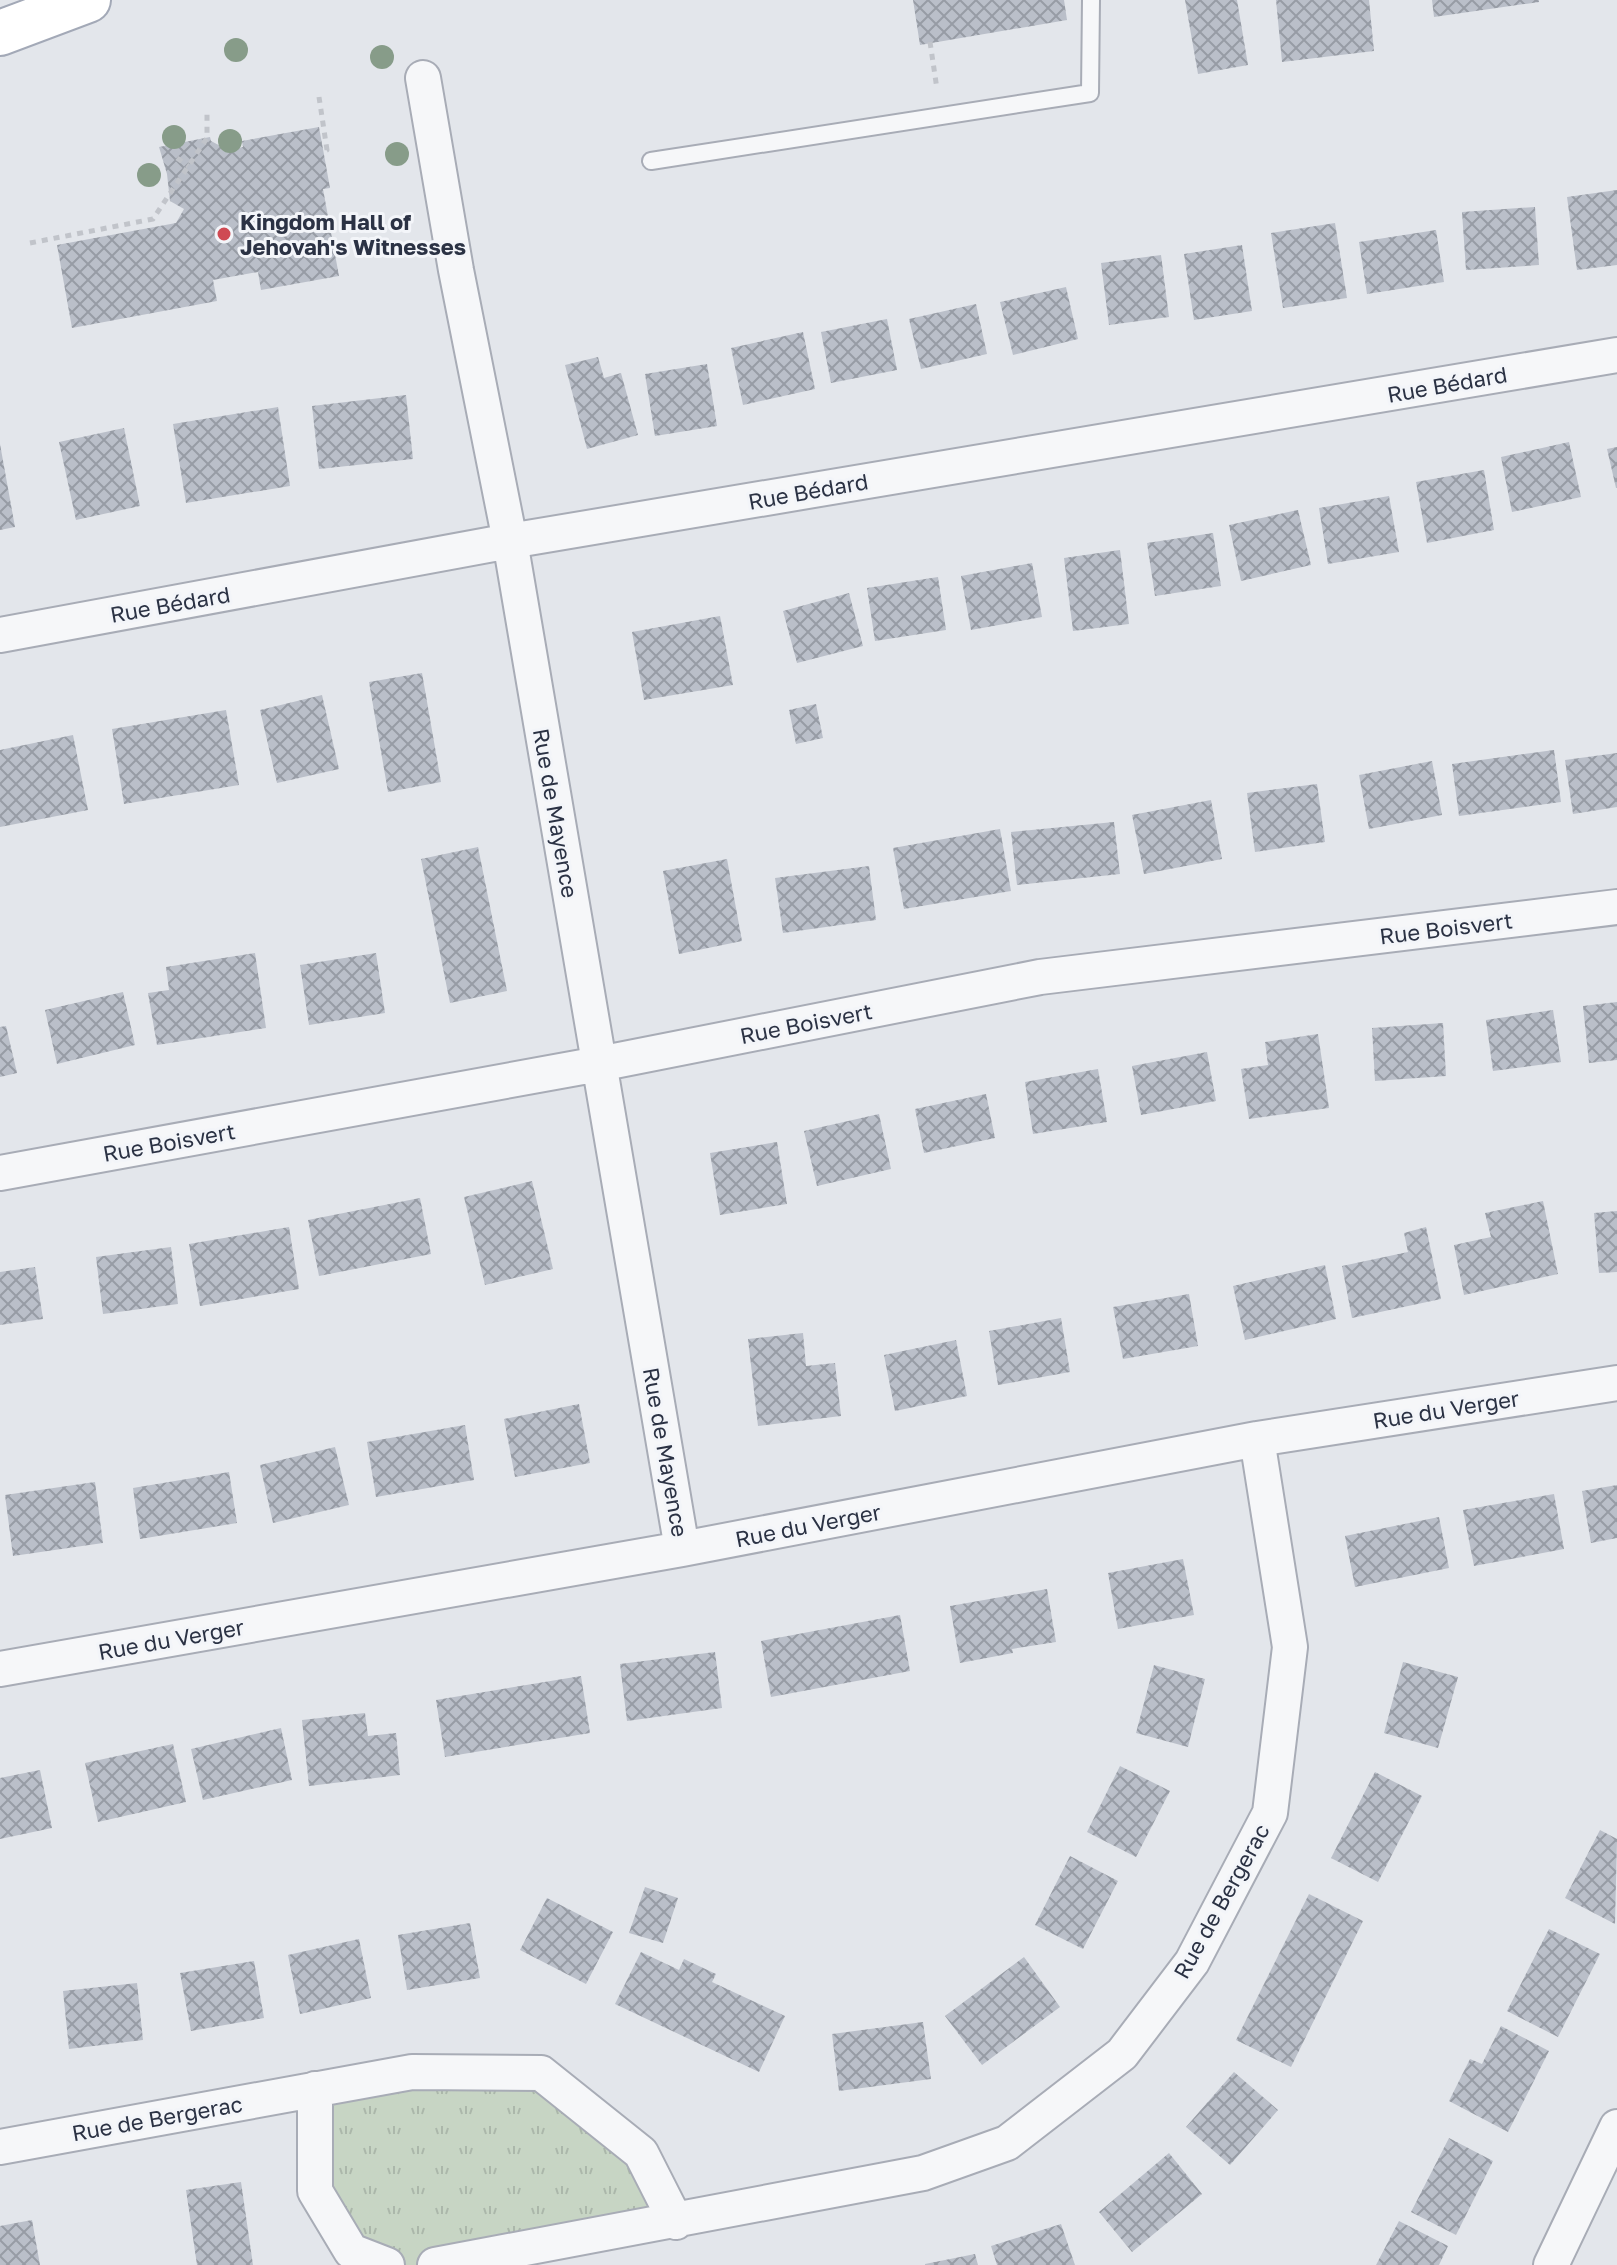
<svg xmlns="http://www.w3.org/2000/svg" width="1617" height="2265" viewBox="0 0 1617 2265" font-family="'Golos Text',sans-serif">
<defs>
<pattern id="grass-tufts" width="24" height="20" patternUnits="userSpaceOnUse" patternTransform="scale(2)"><rect width="24" height="20" fill="#c7d5c4"/><path d="M3 7l-1-3M5 7V3M7 7l1-3M15 17l-1-3M17 17v-4M19 17l1-3" fill="none" stroke="#abb7aa"/></pattern>
<pattern id="building-cross-hatch" width="8" height="8" patternUnits="userSpaceOnUse" patternTransform="scale(2)"><rect width="8" height="8" fill="#babfc9"/><path d="M0 0l8 8M0 8l8-8" fill="none" stroke="#979ca5"/></pattern>
</defs>
<rect width="100%" height="100%" fill="#e3e6eb"/>
<!-- grass -->
<path fill="url(#grass-tufts)" d="M541,2073L641,2153L676,2222L435,2265H387L315,2191V2089Z"/>
<!-- building -->
<path fill="url(#building-cross-hatch)" d="M913,0H1064L1067,20L920,45Z
M1185,0H1237L1248,65L1198,74Z
M1276,0H1369L1374,51L1282,62Z
M1432,0H1539V2L1434,17Z
M319,127L330,188L323,189L339,276L261,290L258,272L213,280L217,301L72,328L57,245L176,223L184,209L170,201L167,174L159,147L210,137L211,141L228,150L243,147L242,141Z
M1617,190V265L1577,270L1567,197Z
M1535,207L1539,265L1466,270L1462,212Z
M1335,223L1347,298L1283,308L1271,233Z
M1436,230L1444,282L1367,294L1359,242Z
M1242,245L1252,311L1194,320L1184,254Z
M1161,255L1169,317L1109,325L1101,263Z
M1066,287L1078,339L1013,355L1000,302Z
M976,304L987,354L921,369L909,319Z
M887,319L897,370L831,383L821,332Z
M803,332L815,389L743,405L731,348Z
M598,357L604,378L621,373L638,435L587,449L565,365Z
M707,364L717,426L655,436L645,374Z
M406,395L413,459L319,469L312,406Z
M278,407L290,486L186,503L173,424Z
M124,428L140,506L76,520L59,442Z
M1569,442L1581,497L1512,512L1501,457Z
M0,444L15,527L0,530Z
M1617,447V488H1616L1607,449Z
M1484,470L1494,530L1427,543L1416,482Z
M1389,496L1399,552L1328,564L1319,508Z
M1298,510L1311,565L1241,581L1229,525Z
M1213,533L1221,586L1155,596L1147,543Z
M1120,550L1129,624L1073,631L1064,558Z
M1032,563L1042,617L971,630L961,576Z
M938,577L946,630L875,641L867,588Z
M849,593L863,646L797,663L783,611Z
M720,616L733,685L644,700L632,632Z
M422,673L441,782L388,792L369,682Z
M322,695L339,769L277,783L260,710Z
M816,704L823,738L796,744L789,710Z
M226,710L239,785L124,804L112,729Z
M73,735L88,810L0,827V750Z
M1554,750L1561,802L1459,816L1452,764Z
M1617,753V807L1573,814L1565,760Z
M1432,761L1442,815L1369,829L1359,775Z
M1317,784L1325,842L1255,852L1247,793Z
M1211,800L1222,859L1144,874L1132,815Z
M1114,822L1120,874L1017,885L1011,832Z
M1000,829L1011,891L904,909L893,848Z
M478,847L507,991L450,1003L421,859Z
M727,859L742,941L679,954L663,871Z
M869,866L876,920L783,933L775,878Z
M255,953L266,1028L157,1045L148,993L169,990L166,967Z
M376,953L385,1013L309,1025L300,965Z
M123,992L135,1045L57,1064L45,1010Z
M1617,1002V1060L1589,1063L1583,1006Z
M1553,1010L1561,1062L1493,1071L1486,1020Z
M1443,1023L1446,1076L1375,1081L1372,1028Z
M6,1026L17,1073L0,1077V1027Z
M1318,1034L1329,1108L1249,1119L1241,1069L1268,1065L1265,1042Z
M1207,1052L1216,1101L1141,1115L1132,1066Z
M1098,1069L1107,1122L1033,1134L1025,1082Z
M986,1094L995,1138L924,1153L915,1109Z
M879,1114L891,1169L817,1186L804,1131Z
M777,1142L787,1204L720,1215L710,1153Z
M532,1181L553,1269L485,1285L464,1197Z
M420,1198L431,1254L319,1276L308,1220Z
M1543,1201L1558,1274L1464,1295L1454,1245L1491,1237L1485,1213Z
M1617,1211V1272L1599,1273L1594,1213Z
M289,1227L299,1289L200,1306L189,1244Z
M1426,1227L1441,1299L1352,1318L1342,1266L1408,1252L1404,1233Z
M171,1247L178,1304L103,1314L96,1257Z
M1325,1265L1336,1319L1245,1340L1233,1286Z
M35,1267L43,1319L0,1325V1272Z
M1189,1294L1198,1346L1123,1359L1113,1307Z
M1061,1318L1070,1372L998,1385L989,1331Z
M803,1333L806,1366L835,1363L841,1416L758,1426L748,1339Z
M956,1340L967,1396L895,1411L884,1355Z
M579,1404L590,1463L515,1477L504,1419Z
M465,1425L474,1480L376,1497L367,1442Z
M335,1447L349,1505L273,1523L260,1465Z
M229,1472L237,1523L140,1539L133,1488Z
M95,1482L103,1543L13,1556L5,1495Z
M1617,1485V1538L1591,1543L1582,1491Z
M1554,1494L1564,1549L1474,1566L1463,1510Z
M1439,1517L1449,1568L1355,1587L1345,1536Z
M1183,1559L1194,1615L1118,1629L1108,1573Z
M1047,1589L1056,1642L1012,1649L1013,1653L960,1663L950,1606Z
M900,1615L910,1671L771,1697L761,1641Z
M715,1652L722,1708L627,1721L620,1664Z
M1403,1662L1458,1677L1438,1748L1384,1733Z
M1154,1665L1205,1679L1188,1747L1136,1733Z
M581,1676L590,1733L445,1757L436,1700Z
M365,1713L368,1736L396,1733L400,1775L309,1786L302,1720Z
M281,1728L292,1780L203,1800L191,1749Z
M173,1744L186,1802L98,1822L85,1763Z
M1120,1766L1170,1791L1136,1857L1087,1832Z
M40,1770L52,1828L0,1839V1778Z
M1375,1772L1422,1796L1378,1882L1331,1858Z
M1600,1830L1617,1839L1615,1924L1565,1898Z
M1070,1856L1118,1881L1083,1949L1035,1925Z
M645,1887L678,1898L663,1943L629,1933Z
M1309,1894L1363,1921L1291,2067L1236,2040Z
M547,1898L613,1932L586,1984L520,1950Z
M470,1923L480,1978L407,1990L398,1935Z
M1549,1929L1600,1954L1558,2037L1507,2011Z
M359,1939L371,1998L300,2014L288,1955Z
M641,1952L679,1970L684,1959L716,1974L712,1982L785,2016L759,2072L615,2004Z
M1024,1957L1060,2007L982,2065L945,2016Z
M254,1961L264,2018L191,2031L180,1973Z
M137,1983L143,2040L69,2049L63,1991Z
M923,2022L931,2079L839,2091L832,2034Z
M1501,2026L1549,2051L1508,2132L1449,2101L1470,2059L1482,2064Z
M1234,2072L1278,2110L1230,2165L1186,2127Z
M1449,2138L1493,2161L1456,2235L1411,2212Z
M1169,2153L1202,2194L1132,2252L1099,2212Z
M241,2182L253,2265H197L186,2190Z
M32,2220L40,2265H0V2226Z
M1399,2221L1448,2246L1439,2265H1376Z
M1061,2224L1075,2265H997L991,2246Z
M975,2254L978,2265H925V2264Z"/>
<g fill="none" stroke-linecap="round" stroke-linejoin="round">
<!-- service casing -->
<g stroke="#a8acb6" stroke-width="20">
<path id="service" d="M651,161L1090,93L1091,0"/>
</g>
<!-- minor casing -->
<g stroke="#a8acb6" stroke-width="38">
<path id="minor" d="M423,78L456,270L510,541L682,1549
M0,635L510,541L1617,355
M0,1173L599,1064L1040,977L1617,907
M0,1669L682,1549L1257,1439L1617,1383
M315,2089V2191L351,2251L387,2265
M0,2147L412,2072L541,2073L641,2153L676,2222
M435,2265L923,2173L1007,2143L1122,2054L1192,1962L1270,1813L1290,1647L1257,1439
M1551,2265L1617,2127"/>
</g>
<!-- primary casing -->
<g stroke="#a3a9b7" stroke-width="48">
<path id="primary" d="M0,33L88,0"/>
</g>
<!-- path -->
<path stroke="#c1c4ca" stroke-width="5" stroke-dasharray="6 6" stroke-linecap="butt" d="M930,42L937,89
M319,97L327,150L323,152
M177,158L188,166
M30,243L153,219L207,138V113"/>
<!-- service -->
<use href="#service" stroke="#f6f7f9" stroke-width="16"/>
<!-- minor -->
<use href="#minor" stroke="#f6f7f9" stroke-width="34"/>
<!-- primary -->
<use href="#primary" stroke="#fff" stroke-width="44"/>
</g>
<!-- trees -->
<g fill="#879c89">
<circle cx="236" cy="50" r="12"/>
<circle cx="382" cy="57" r="12"/>
<circle cx="174" cy="137" r="12"/>
<circle cx="230" cy="141" r="12"/>
<circle cx="397" cy="154" r="12"/>
<circle cx="149" cy="175" r="12"/>
</g>
<!-- markers -->
<circle fill="#cf4a53" stroke="#f3f5f9" stroke-width="3" cx="224" cy="234" r="8"/>
<g text-anchor="middle" dominant-baseline="central" stroke-width="6" stroke-linejoin="round" paint-order="stroke">
<!-- poi labels -->
<g font-size="22" font-weight="bold" fill="#2b3244" stroke="#f3f5f9" text-anchor="start">
<text x="240" y="221">Kingdom Hall of<tspan x="240" dy="25">Jehovah's Witnesses</tspan></text>
</g>
<!-- street labels -->
<g font-size="22" fill="#2b3244" stroke="#f3f5f9">
<text transform="translate(1447 384) rotate(-10)">Rue Bédard</text>
<text transform="translate(808 491) rotate(-10)">Rue Bédard</text>
<text transform="translate(170 604) rotate(-10)">Rue Bédard</text>
<text transform="translate(556 813) rotate(80)">Rue de Mayence</text>
<text transform="translate(1446 928) rotate(-7)">Rue Boisvert</text>
<text transform="translate(806 1023) rotate(-11)">Rue Boisvert</text>
<text transform="translate(169 1142) rotate(-10)">Rue Boisvert</text>
<text transform="translate(1446 1409) rotate(-9)">Rue du Verger</text>
<text transform="translate(666 1452) rotate(80)">Rue de Mayence</text>
<text transform="translate(808 1525) rotate(-11)">Rue du Verger</text>
<text transform="translate(171 1639) rotate(-10)">Rue du Verger</text>
<text transform="translate(1221 1901) rotate(-61)">Rue de Bergerac</text>
<text transform="translate(157 2118) rotate(-10)">Rue de Bergerac</text>
</g>
</g>
</svg>
